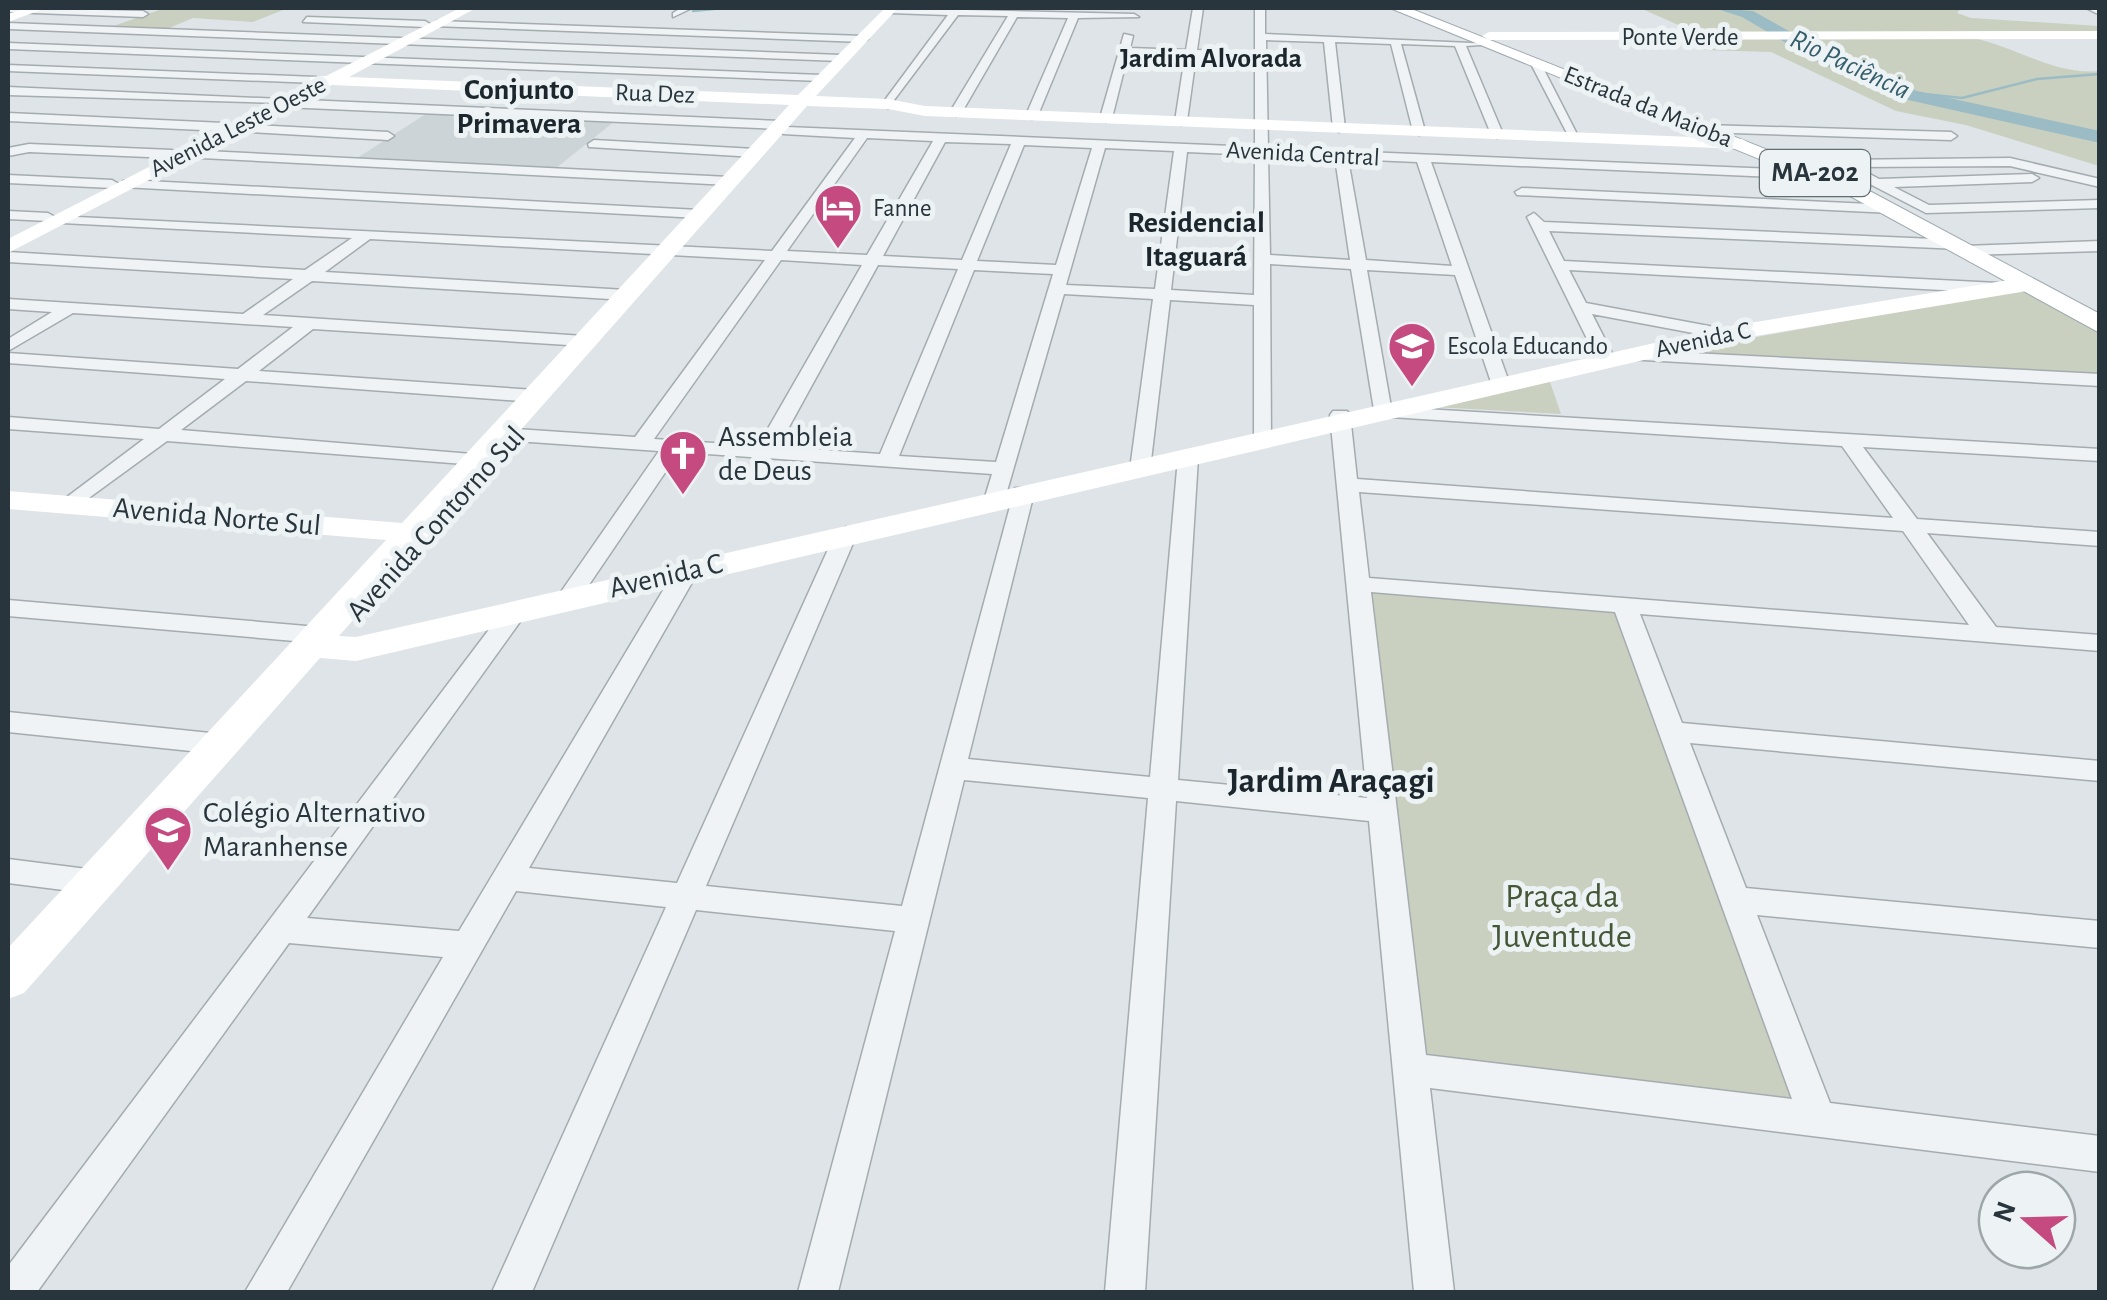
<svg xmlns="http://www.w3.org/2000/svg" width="2107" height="1300" viewBox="0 0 2107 1300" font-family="'Alegreya Sans',sans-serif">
<rect width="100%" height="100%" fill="#dee4e7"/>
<!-- built -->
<path fill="#ccd4d8" d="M429,112L615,121L555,169L354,160Z"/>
<!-- green -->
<path fill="#c9d0c0" d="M165,8H288L253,22L193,18L162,31L105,29Z
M1640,8H1961L1957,13L1971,18L2099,26V31L1966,32L1967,37C2013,44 2053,76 2099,71V166L1966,125L1896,111L1771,52L1704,50L1696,45L1699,34Z
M2026,288L2099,332V376L1669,353Z
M1549,379L1561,414L1433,407Z
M1358,584L1624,604L1818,1120L1410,1069Z"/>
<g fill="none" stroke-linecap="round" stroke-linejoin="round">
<!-- stream -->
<path stroke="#9bbbc5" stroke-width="2.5" d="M693,11L724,8
M1906,92L1962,98L2037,79L2100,74"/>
<!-- river -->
<path fill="#9bbbc5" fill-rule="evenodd" d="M1714,8L1753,11L1834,56L1917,91L2100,131V143L1904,99L1822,64L1742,17Z"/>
<!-- street casing -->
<g stroke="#a4acb0" stroke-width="3">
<path id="street" d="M8,8L143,11L148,14L143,17L8,12Z
M681,8H692L673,17V13Z
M887,8L1134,14L1139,17L1078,18L1038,115L1032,119L1026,115L1068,18L1017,17L962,112L956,116L950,112L1008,16L958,15L888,108L882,104L948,15L890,13Z
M1193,8H1203L1197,50L1255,52V8H1265V34L1494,44L1466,46L1503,134L1497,138L1491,134L1455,46L1401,44L1425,131L1419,135L1413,131L1391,44L1335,42L1345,128L1339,132L1333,128L1324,42L1266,40L1268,148L1819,171L1826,175L1819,179L1431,162L1510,385L1501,391L1492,385L1455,275L1367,270L1391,407L2100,449V461L1863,447L1917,519L2100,532V546L1927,533L1996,627L2100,635V651L1640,614L1682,723L2100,761V781L1690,743L1746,888L2100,921V948L1757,915L1830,1103L2100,1136V1172L1430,1088L1454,1292H1414L1369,821L1176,801L1145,1292H1105L1148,798L964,780L838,1292H798L895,931L696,910L532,1292H492L666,907L516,891L287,1292H245L443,957L289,943L37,1292H8V1266L506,607H524L527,612L307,918L459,931L674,572L686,565L698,572L529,868L677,883L835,534L846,527L857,534L706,886L902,906L1015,488H1031L1034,493L968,759L1150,777L1178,458L1188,452L1198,458L1178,780L1367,798L1330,415L1333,411H1347L1350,415L1357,479L1893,518L1842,446L1375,416L1351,269L1270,264L1271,444H1257L1254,440V305L1170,300L1150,469L1147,473H1133L1130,469L1153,299L1064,294L1003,505L995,506L984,500L992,474L679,452L576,604L568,607L556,599L659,451L516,441L506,435L516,429L635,437L765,260L370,239L325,272L626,290L634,295L626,300L312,281L263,315L584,336L593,341L584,346L313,329L259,371L535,390L544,396L535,402L246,381L181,430L484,455L487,459L477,465L167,441L71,511L63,510L60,505L63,500L144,439L8,429V417L159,429L225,379L8,363V353L238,369L293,327L73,313L8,351V339L52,312L8,309V299L243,314L293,279L8,262V252L305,270L352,238L62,223L57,222V216L772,251L855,138L783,134V128L787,127L1255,147V58L1196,56L1187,121L1181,125L1175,121L1185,56L1128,54L1112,118L1106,122L1100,118L1124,34L1133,36L1130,48L1186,50ZM867,138L933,141L867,255L787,251ZM945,142L1011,144L962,260L883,256ZM1024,145L1092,148L1056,265L977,261ZM1105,148L1174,151L1155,289L1066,285ZM1187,152L1255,155L1254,295L1171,290ZM1268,155L1335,158L1350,260L1270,255ZM1348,159L1417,162L1452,266L1366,260ZM781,260L862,265L758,446L654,439ZM878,265L958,269L880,454L778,447ZM974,270L1053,274L996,462L899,456ZM1359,492L1903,531L1969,625L1369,578ZM1371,592L1615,612L1792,1099L1426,1055Z
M2086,8H2100V15Z
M307,17L425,21L430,24L425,27L303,22Z
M437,21L863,36L868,39L863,42L433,26Z
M8,23L841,55L846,58L841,61L8,29Z
M8,43L822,75L828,78L822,81L8,49Z
M1535,59L1540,62L1580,140L1569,137L1530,62Z
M8,65L316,77L322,80L316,83L8,71Z
M8,87L780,121L786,125L780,129L284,107L278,103L8,95Z
M8,113L224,123L230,127L224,131L8,121Z
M237,124L388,132L394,136L388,140L233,131V125Z
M1705,125L1951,132L1957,136L1951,140L1701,132V126Z
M594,140L755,149L762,153L755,157L589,147L588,144Z
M29,144L172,150L179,154L172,158L29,152L8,156V148Z
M186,150L729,177L736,181L729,185L181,157V151Z
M1791,152L1839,160L2010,158L2100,179V187L2010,166L1857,167L1879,179L2032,174L2039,178L2032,182L1894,187L1929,205L2100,200V208L1926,213L1837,167L1786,159V153Z
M8,175L112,180L119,184L112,188L8,183Z
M128,180L699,210L706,214L699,218L123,187V181Z
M1522,188L1892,205L1899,209L1892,213L1517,195L1515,192Z
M8,211L48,213L55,217L48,221L8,219Z
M1534,213L1544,222L1957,240L1964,246L2100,241V251L1967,255L1960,249L1549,231L1564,261L1998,283L2006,288L1998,293L1569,270L1586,303L1725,329L1734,334L1725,339L1592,314L1616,361L1607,366L1598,361L1527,217Z
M1632,350L2100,374V386L1626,359L1623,355Z
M8,600L318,627L330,635L318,643L8,616Z
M8,712L220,734L230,737L234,744L230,751L220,754L8,732Z
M8,859L95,870L106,873L110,882L106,891L95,894L8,883Z"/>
</g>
<!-- primary casing -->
<g stroke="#9eabb1" stroke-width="2">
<path id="primary" d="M1390,8H1409L1864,188L2100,314V333L1850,196Z"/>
</g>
<!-- street -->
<use href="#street" fill="#f0f3f5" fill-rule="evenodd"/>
<!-- secondary -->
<path fill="#fff" fill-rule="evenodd" d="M27,8H46L8,22V14Z
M460,8H476L349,77L798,95L885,8H898L816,96L888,99L925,106L1742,139L1751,144L1742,149L925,116L888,109L807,106L435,527L441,534L436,541L421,543L339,636L356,637L1725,327L2027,277L2038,284L2027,291L1725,341L356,661L320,658L24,993L8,999V948L386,540L8,509V491L402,523L789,105L332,85L8,253V239L311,84L310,77L326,76Z
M2100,31V39L1489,40L1482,36L1489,32Z"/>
<!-- primary -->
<use href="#primary" fill="#fff" fill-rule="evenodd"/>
</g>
<!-- icons -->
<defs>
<g id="hotel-pin" transform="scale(2.5)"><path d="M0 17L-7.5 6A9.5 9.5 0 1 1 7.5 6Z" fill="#c44a80" stroke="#edf2f4"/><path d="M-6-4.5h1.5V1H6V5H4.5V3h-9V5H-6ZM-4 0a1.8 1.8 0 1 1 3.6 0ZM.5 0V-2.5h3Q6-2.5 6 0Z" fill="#fff"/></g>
<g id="school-pin" transform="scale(2.5)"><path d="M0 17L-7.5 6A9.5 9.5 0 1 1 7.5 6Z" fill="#c44a80" stroke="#edf2f4"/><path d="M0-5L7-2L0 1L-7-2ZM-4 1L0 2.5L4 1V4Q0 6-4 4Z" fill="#fff"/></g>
<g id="church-pin" transform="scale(2.5)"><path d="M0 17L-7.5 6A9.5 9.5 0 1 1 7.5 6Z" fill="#c44a80" stroke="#edf2f4"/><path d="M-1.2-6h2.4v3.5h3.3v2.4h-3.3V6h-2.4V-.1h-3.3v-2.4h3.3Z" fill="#fff"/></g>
</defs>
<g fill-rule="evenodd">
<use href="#hotel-pin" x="838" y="208"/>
<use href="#school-pin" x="1412" y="346"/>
<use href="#church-pin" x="683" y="454"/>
<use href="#school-pin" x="168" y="830"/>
</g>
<g text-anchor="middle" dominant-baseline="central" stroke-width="10" stroke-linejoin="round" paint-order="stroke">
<!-- far-street labels -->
<g font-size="25" fill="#28353c" stroke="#edf2f4">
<text x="1680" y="37">Ponte Verde</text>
<text transform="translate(655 94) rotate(2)">Rua Dez</text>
<text transform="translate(1648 107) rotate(22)">Estrada da Maioba</text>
<text transform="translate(238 127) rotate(-27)">Avenida Leste Oeste</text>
<text transform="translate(1303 154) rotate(3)">Avenida Central</text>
<text transform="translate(1703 340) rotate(-12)">Avenida C</text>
</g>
<!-- far-poi labels -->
<g font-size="25" fill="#28353c" stroke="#edf2f4" text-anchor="start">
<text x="873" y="208">Fanne</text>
<text x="1447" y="346">Escola Educando</text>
</g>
<!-- far-neighbourhood labels -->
<g font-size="28" font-weight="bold" fill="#1b262d" stroke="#edf2f4">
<text x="1211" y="59">Jardim Alvorada</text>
</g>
<!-- far-water labels -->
<g font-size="28" font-style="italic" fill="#355f6d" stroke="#edf2f4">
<text transform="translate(1850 65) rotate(25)">Rio Paciência</text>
</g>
<!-- shield labels -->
<rect fill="#edf2f4" stroke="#636e73" stroke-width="2.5" x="1760" y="150" width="110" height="46" rx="8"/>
<g font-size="28" font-weight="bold" fill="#28353c">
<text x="1815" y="173">MA-202</text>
</g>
<!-- far-quarter labels -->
<g font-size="30" font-weight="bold" fill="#1b262d" stroke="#edf2f4">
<text x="519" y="90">Conjunto<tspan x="519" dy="34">Primavera</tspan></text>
<text x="1196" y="223">Residencial<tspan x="1196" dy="34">Itaguará</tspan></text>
</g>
<!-- poi labels -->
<g font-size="30" fill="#28353c" stroke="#edf2f4" text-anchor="start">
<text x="718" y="437">Assembleia<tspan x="718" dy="34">de Deus</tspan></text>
<text x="203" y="813">Colégio Alternativo<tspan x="203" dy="34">Maranhense</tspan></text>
</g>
<!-- street labels -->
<g font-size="30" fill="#28353c" stroke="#edf2f4">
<text transform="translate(217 517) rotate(5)">Avenida Norte Sul</text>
<text transform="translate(436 524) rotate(-48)">Avenida Contorno Sul</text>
<text transform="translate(666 576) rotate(-13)">Avenida C</text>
</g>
<!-- quarter labels -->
<g font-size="35" font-weight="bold" fill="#1b262d" stroke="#edf2f4">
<text x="1331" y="781">Jardim Araçagi</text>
</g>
<!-- near-park labels -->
<g font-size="35" fill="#465737" stroke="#edf2f4">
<text x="1562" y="896">Praça da<tspan x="1562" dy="40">Juventude</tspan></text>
</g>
</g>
<!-- border -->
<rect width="2107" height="1300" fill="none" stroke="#28353c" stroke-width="20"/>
<!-- north arrow -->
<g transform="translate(2027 1220) rotate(290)"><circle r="48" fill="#edf2f4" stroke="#9ea6aa" stroke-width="2.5"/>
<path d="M0-8L18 38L0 25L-18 38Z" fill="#c44a80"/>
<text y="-15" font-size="28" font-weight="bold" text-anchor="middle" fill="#28353c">N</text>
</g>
</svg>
